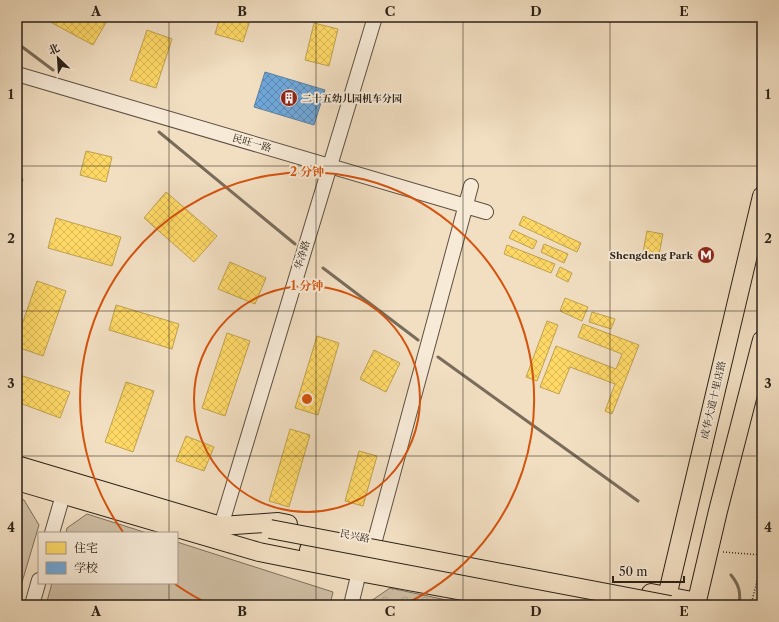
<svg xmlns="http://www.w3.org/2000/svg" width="779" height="622" viewBox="0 0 779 622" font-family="'Libre Caslon Text','Noto Serif SC',serif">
<defs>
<pattern id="park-crowns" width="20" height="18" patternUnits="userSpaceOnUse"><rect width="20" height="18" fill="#d0bfa5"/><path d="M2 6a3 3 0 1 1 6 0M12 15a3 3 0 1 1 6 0" fill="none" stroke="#b3a48d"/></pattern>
<pattern id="homes-cross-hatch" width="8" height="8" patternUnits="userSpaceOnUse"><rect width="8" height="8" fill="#ffd966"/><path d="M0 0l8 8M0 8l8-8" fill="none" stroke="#dbba58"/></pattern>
<pattern id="schools-cross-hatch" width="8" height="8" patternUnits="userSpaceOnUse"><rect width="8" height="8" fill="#6fa8dc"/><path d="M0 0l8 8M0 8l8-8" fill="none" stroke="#5b88b1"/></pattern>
</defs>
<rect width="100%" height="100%" fill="#f2dfc2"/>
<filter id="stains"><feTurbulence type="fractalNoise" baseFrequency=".005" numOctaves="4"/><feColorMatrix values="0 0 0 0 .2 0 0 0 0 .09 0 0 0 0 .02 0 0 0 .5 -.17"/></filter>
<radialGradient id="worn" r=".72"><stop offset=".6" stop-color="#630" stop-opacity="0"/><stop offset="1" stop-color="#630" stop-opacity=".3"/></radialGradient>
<!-- green -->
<path fill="#d0bfa5" stroke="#7e705e" d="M17,498L24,500L39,525L17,599Z
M87,514L147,533H66L67,528Z
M177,542L333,592L330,605H46L52,583H177Z"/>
<!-- park -->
<path fill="url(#park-crowns)" stroke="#7e705e" d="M390,588L470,605H365Z"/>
<!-- homes -->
<path fill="url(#homes-cross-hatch)" stroke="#bfa24e" d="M41,17H105L108,19L93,45Z
M220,17H251L243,42L215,34Z
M314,23L338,29L329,66L305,60Z
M147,30L172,39L156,88L130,80Z
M86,151L112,157L106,182L80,175Z
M166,192L217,236L194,262L144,218Z
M523,216L581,243L577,252L519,225Z
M56,218L121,237L112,266L48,248Z
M513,230L537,241L533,249L509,238Z
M647,231L663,234L658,260L642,257Z
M544,244L568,254L564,263L541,252Z
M507,245L555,264L551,273L504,254Z
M230,262L266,278L255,304L218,289Z
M560,267L572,273L568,282L556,276Z
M37,281L66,291L43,356L17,347V339Z
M565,298L588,307L582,321L560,311Z
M116,305L179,324L172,349L109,330Z
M592,312L615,319L611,329L589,322Z
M547,321L558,325L537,381L526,377Z
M583,324L639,345L612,414L605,411L615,384L570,367L559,394L540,387L556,346L616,369L622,354L578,337Z
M227,333L250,341L225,416L202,408Z
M317,336L339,343L318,415L295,408Z
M374,350L400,363L386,392L360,379Z
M17,374L70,392L60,418L17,402Z
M126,382L154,391L133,452L105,442Z
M290,429L310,435L289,507L269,501Z
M186,436L214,447L204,471L176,461Z
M359,451L377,456L363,506L345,501Z"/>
<!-- schools -->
<path fill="url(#schools-cross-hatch)" stroke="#5b80a1" d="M265,72L325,90L314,125L254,107Z
M17,177L23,179L17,197Z"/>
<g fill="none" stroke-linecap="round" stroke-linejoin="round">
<!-- stream -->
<path stroke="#7a6c5b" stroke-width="3" d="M17,43L53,70
M159,132L295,244
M323,268L418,340
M438,357L638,501
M731,575C739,585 741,592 739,605"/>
<!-- minor casing -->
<g stroke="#5d5042" stroke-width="16">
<path id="minor" d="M17,74L486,212
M52,533L63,495
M217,533L221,526L375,17
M375,540L471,186
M32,605L39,580
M351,605L359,572"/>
</g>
<!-- major casing -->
<g stroke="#2b2117" stroke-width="20">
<path id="major" d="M17,465L221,526L278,522L288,524
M17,481L259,552L359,572L540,605
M309,550L606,605
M651,593L697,602
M665,605L762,196
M696,605L718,511L762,340"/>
</g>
<!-- path -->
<path stroke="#2b2117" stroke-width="1.5" stroke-dasharray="1 2" stroke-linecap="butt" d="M723,552L762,555
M371,601L375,605
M751,605L762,561"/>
<!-- minor -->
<use href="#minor" stroke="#f7ead7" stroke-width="14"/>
<!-- major -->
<use href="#major" stroke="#f2dfc2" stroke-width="18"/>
<!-- major-bridge casing -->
<g stroke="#2b2117" stroke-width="20" stroke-linecap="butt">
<path id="major-bridge" d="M270,529L670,605"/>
</g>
<!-- major-bridge -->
<use href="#major-bridge" stroke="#f2dfc2" stroke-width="18"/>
</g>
<!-- grid -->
<path fill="none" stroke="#2b2117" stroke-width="1" stroke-opacity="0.55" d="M169,17V533M316,17V605M463,17V605M610,17V605M17,166H762M17,311H762M17,456H762M169,583V605"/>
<!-- distance rings -->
<g fill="none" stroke="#d5530d" stroke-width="2">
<circle cx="307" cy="399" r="113"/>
<path d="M211 605A227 227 0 0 1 175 584M123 532A227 227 0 1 1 403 605"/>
</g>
<!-- icons -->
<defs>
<g id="building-disc" transform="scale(0.9)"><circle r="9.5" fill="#8f2418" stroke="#f7ead7"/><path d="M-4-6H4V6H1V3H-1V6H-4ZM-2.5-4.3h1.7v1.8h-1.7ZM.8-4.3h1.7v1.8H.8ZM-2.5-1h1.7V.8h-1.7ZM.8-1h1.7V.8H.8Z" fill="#fff"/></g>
<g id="metro-disc" transform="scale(0.9)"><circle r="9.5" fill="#8f2418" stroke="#f7ead7"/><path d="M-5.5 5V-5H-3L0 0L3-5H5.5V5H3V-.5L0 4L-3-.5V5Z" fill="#fff"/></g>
</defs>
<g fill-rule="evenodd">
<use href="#building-disc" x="289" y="98"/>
<use href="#metro-disc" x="706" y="255"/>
</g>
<g text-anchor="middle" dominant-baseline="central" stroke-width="4" stroke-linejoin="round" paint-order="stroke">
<!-- poi labels -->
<g font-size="10" font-weight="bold" fill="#2b2117" stroke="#f7ead7" text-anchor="start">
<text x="302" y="98">二十五幼儿园机车分园</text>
<text x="693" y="255" text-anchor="end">Shengdeng Park</text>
</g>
<!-- street labels -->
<g font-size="10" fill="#2b2117" stroke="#f7ead7">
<text transform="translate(252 143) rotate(16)">民旺一路</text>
<text transform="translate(302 255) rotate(-73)">华净路</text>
<text transform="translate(713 400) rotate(-77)">成华大道十里店路</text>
<text transform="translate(355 536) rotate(11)">民兴路</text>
</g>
</g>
<circle cx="307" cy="399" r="6" fill="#d5530d" stroke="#f7ead7" stroke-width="2"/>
<g font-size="12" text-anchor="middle" font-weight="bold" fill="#d5530d" stroke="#f7ead7" stroke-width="4" stroke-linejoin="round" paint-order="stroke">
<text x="307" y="176">2 分钟</text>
<text x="307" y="290">1 分钟</text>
</g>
<!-- margin -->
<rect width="779" height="622" fill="none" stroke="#f2dfc2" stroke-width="44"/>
<!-- legend -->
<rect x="38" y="532" width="140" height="52" fill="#f7ead7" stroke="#a59a8a"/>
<rect x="46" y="542" width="20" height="12" fill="#ffd966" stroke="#a59a8a"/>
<text x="74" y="552" font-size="12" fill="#2b2117">住宅</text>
<rect x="46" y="562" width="20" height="12" fill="#6fa8dc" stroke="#a59a8a"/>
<text x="74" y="572" font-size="12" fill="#2b2117">学校</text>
<!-- north arrow -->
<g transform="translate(58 58) rotate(335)" stroke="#f7ead7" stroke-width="3" paint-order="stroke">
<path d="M0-3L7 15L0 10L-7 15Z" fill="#2b2117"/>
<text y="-6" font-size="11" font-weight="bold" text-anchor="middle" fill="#2b2117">北</text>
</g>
<!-- scale -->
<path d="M613 576v6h71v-6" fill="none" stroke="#2b2117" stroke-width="2"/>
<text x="619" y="576" font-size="12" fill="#2b2117" stroke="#f7ead7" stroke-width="3" paint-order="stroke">50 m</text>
<rect x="22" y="22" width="735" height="578" fill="none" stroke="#2b2117" stroke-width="1.5"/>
<g font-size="13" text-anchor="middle" font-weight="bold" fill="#2b2117">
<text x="96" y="16">A</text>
<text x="242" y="16">B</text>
<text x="390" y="16">C</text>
<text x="536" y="16">D</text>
<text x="684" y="16">E</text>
<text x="11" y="99">1</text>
<text x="768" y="99">1</text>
<text x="11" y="243">2</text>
<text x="768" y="243">2</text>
<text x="11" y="388">3</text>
<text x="768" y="388">3</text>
<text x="11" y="532">4</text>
<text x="768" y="532">4</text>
<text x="96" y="616">A</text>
<text x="242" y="616">B</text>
<text x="390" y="616">C</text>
<text x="536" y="616">D</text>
<text x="684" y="616">E</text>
</g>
<rect width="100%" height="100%" filter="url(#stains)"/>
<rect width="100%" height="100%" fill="url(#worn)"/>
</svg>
